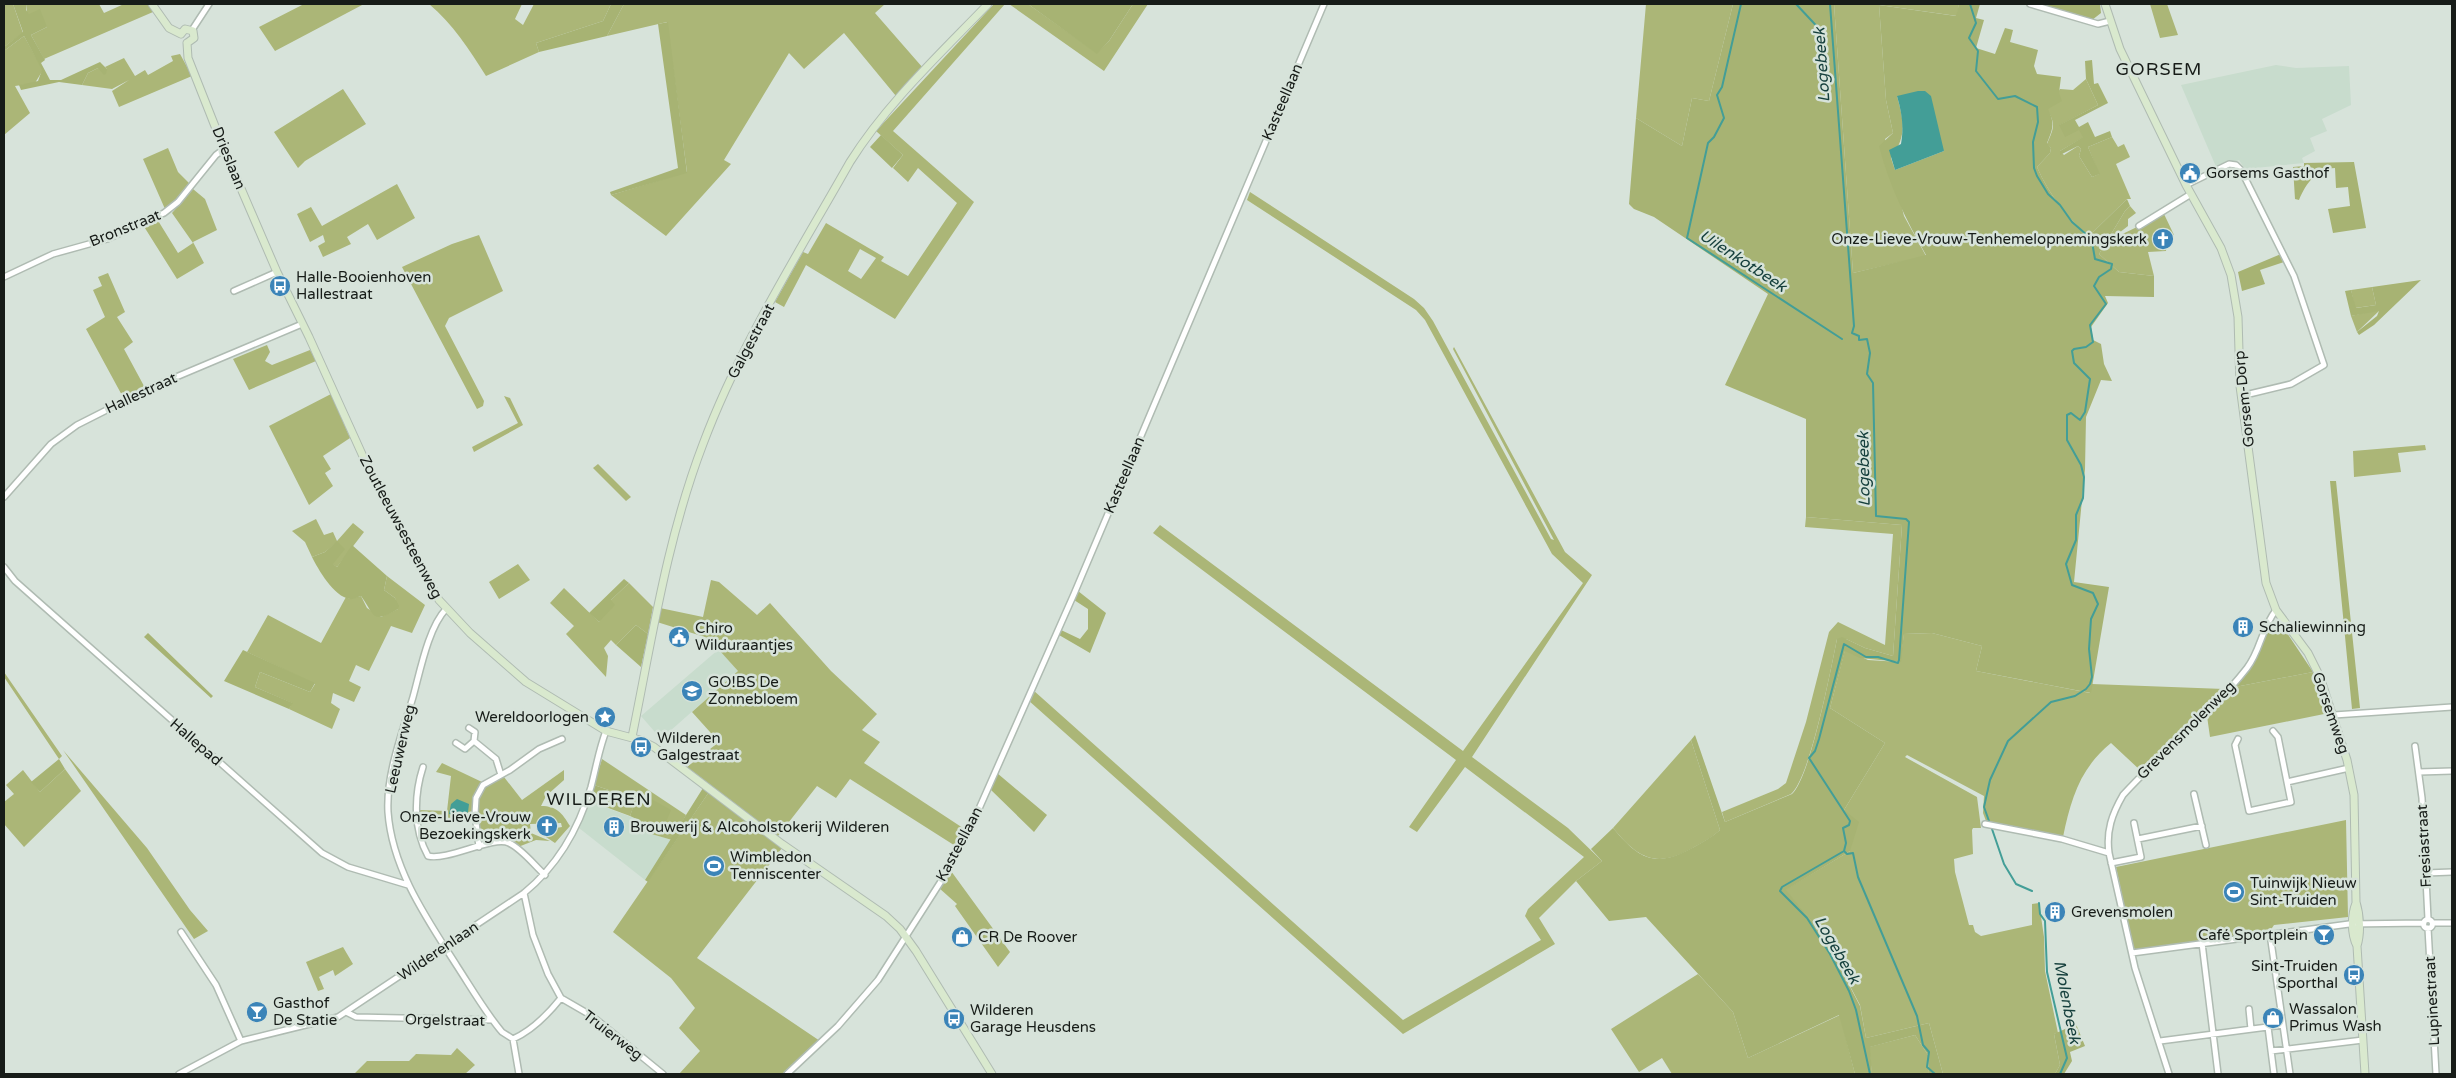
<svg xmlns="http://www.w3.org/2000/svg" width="2456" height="1078" viewBox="0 0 2456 1078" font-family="'Varela Round',sans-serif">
<rect width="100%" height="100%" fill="#d7e3da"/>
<!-- built -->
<path fill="#c8dccd" d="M2276,65L2296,68L2349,66L2351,105L2322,119L2327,131L2310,138L2315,151L2302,158L2304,163L2245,169L2239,160L2217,169L2181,85Z
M719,649L738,671L661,739L641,716Z
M589,801L639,820V830L672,840L645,880L579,828Z"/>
<!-- green -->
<path fill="#abb677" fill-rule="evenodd" d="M4,4H13L23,33L4,47Z
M26,4H99L104,13L124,4H148L153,12L44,59L31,35L47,27L27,13Z
M304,4H364L275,51L259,27Z
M429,4H522L515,19L523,25L534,4H611L603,21L536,43L539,52L486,76C469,49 453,24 429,4Z
M624,4H885L875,13L923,68L896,96L844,33L804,69L789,53L724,160L731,164L666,236L611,195L687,172L667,22L607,36Z
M994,4H1005L893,131L974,202L895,319L806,265L784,307L775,302L803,252L808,254L826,223L884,257L881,261L908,276L957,203L918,168L908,182L893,168L903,155L876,131ZM860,249L876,258L861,279L848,271Z
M1009,4H1028L1097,53L1109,41L1133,4H1148L1104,71Z
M1646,4H1733L1709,101L1692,98L1682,146L1636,118Z
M1834,4H1959L1957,16L1879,5L1886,100L1893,133L1885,139L1904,216L1926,256L1853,273Z
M2150,4H2167L2178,35L2160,38Z
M24,36L43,70L35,83L15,86L30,113L4,135V51Z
M180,54L192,76L119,107L112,91L129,80L112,89L82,85L88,73L98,68L107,69L105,67L124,58L135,76L145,70L148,75L173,61L171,56Z
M2086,79L2098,105L2060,125L2080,130L2084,137L2060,151L2064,155L2078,146L2081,149L2079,156L2092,177L2099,174L2088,147L2112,137L2118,147L2124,144L2130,157L2116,164L2131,199H2127L2088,237C2067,216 2049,195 2037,167L2050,153L2051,148L2047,144C2054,127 2056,125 2047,109L2060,89L2073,90Z
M343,89L366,124L305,161L298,168L274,132Z
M168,148L178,172L190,184L176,201L165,209L143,159Z
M397,184L415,218L377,240L368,224L347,237L351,244L323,257L318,246L325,242L323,235L310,242L297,214L311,207L322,226Z
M193,189L205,199L217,230L193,242L204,263L177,279L143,225L157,219L178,253L193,243L172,213Z
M1250,192L1414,299L1424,308L1433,321L1551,539L1554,540L1453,349L1454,347L1565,552L1592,575L1472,757L1568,828L1602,861L1576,881L1539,918L1555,944L1403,1034L1028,700L1033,690L1403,1020L1541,940L1525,916L1528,909L1584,857L1465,767L1417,832L1409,827L1456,760L1153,533L1160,525L1463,751L1583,583L1552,554L1425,320L1416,310L1247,200Z
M2130,206L2136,213L2128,219V226L2110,240L2164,214L2174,235L2153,233L2154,239L2167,240L2166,251L2148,252L2154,276L2119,272L2099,254L2125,211Z
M479,235L503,291L449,318L445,326L484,401L483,406L477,409L402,267L452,244Z
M108,273L125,312L117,317L133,342L124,349L144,386L124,399L86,329L105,317L93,290L102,286L98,277Z
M2372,287L2376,305L2355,308L2351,290Z
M2377,310L2379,311L2357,332L2351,316Z
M267,345L270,352L265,361L272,365L310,350L316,361L249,390L233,359Z
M331,394L350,438L323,456L331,469L325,473L333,486L309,505L269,426Z
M504,396L510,398L523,425L474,452L472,447L518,423Z
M2425,445L2426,450L2398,453L2401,472L2354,477L2353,451Z
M598,464L631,497L626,501L593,468Z
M1806,517L1902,525L1893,656L1865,648L1846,639H1837C1831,669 1810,778 1791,794L1725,822L1722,812L1778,789L1786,783L1806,722L1829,632L1838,622L1885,645L1893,534L1805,527Z
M316,519L324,535L333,532L337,541L353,523L364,532L337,567L332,564L337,542L325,552L312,557L305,542L292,531Z
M518,564L530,580L499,599L489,582Z
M387,576L425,605L412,633L391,626L369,671L356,665L349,681L361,687L354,702L333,693L331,703L340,709L332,729L289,709L292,703L255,687L260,672L310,692L315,684L247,652L268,615L321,643L346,597L350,599L361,596L367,608L381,617L398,609L395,598L384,590Z
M711,580L719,582L757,615L770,603L831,671L877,714L862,730L880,742L864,763L966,830L957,847L850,779L836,798L817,786L778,836L687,767L719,742L692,712L738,671L720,651L727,644L657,622L660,608L703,617Z
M629,583L653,607L648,634L636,625L616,645L611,640L604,648L608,656L606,677L566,634L574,626L550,603L564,588L599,622L611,600Z
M1932,633L1982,646L1976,671L2090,693L2092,684L2224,689L2141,771L2111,743C2080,768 2071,799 2063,837L1986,821L1983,813L1984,796L1907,755L1905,757L1977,797L1981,828H1973L1972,830L1973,854L1954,859L1955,872L1969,925H1973L1975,932L1981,936L2032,925V904L2039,903L2044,937L2045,971L2058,1033L2054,1034L2060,1065L2055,1074H1943L1929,1023L1866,1038L1860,1005L1822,933L1785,890L1850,851L1844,810L1885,743L1830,708L1845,650L1868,660L1900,662L1904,634Z
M4,672L62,756L59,759L4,677Z
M2313,672L2323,692L2329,713L2210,737L2207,716L2235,687Z
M1691,740L1720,830C1712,838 1701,843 1691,849C1655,869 1637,857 1613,828Z
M63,750L147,848L190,910L208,931L194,939Z
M602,759L686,815L672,840L638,830L639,820L654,827L644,795L641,801L594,785Z
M442,763L482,782L476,793L473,820L419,815V810L447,811L451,776L436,772Z
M65,769L81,791L24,847L4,824V802L14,794L6,785L23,770L40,792Z
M564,770V780L546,796L541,806C557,806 562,813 570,826L555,843L537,831L562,827L561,823L530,824L531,833L550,841L536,840L518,847L504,839L488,841L482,839C476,824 473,792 489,782C493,780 499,778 504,777L522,800Z
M709,792L782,848L697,958L820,1041L783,1074H679L700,1051L679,1028L695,1008L671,978L613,932Z
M618,799L634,805L630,816L603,806Z
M2346,820L2348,917L2274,925L2270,931L2135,950L2133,947L2116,867Z
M951,871L1010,952L998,967L955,906L957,904L939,888Z
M343,947L353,964L335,976L333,970L319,977L324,989L318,991L306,962Z
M1698,974L1733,1012L1748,1058L1840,1015L1855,1074H1672L1662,1058L1639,1072L1611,1029Z
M1915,1035L1928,1055L1929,1074H1872L1869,1047Z
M457,1048L475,1065L465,1074H354L367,1061H409L416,1054L451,1055Z"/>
<!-- forest -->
<path fill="#a7b373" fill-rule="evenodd" d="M13,4H26V10L29,14L40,9L47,27L31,35L45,60L41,63L50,80H61L100,62L107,69L106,74L104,75L98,68L88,73L82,85L59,82L21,90L19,85L38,81L42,70L24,36L4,51V47L23,32Z
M611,4H624L607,36L539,52L536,43L603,21Z
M1028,4H1133L1109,41L1097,54Z
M1733,4H1834L1853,273L1926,255C1906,220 1889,185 1879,146L1893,133L1886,100L1879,5L1956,16L1959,4H1980L1976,18L1984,20L1976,48L1995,54L2005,28L2013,30L2010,42L2038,50L2034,66L2037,74L2061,77L2059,93L2062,101L2048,109C2055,123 2053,129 2047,143L2051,148L2050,153L2037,167C2049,195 2067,216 2088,237L2127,199L2130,206L2125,211L2099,254L2119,272L2154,276V297L2105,296L2108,303L2091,327L2093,340L2101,344L2104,364L2112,381L2101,380L2086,417L2085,469L2074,582L2109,587L2091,693L1976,671L1982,646L1932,633L1904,634L1901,662L1860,658L1845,651L1830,708L1885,743L1844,810L1859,822L1850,851L1786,890L1822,933L1860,1006L1866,1038L1929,1023L1943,1074H1929L1928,1055L1915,1035L1870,1047L1872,1074H1855L1839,1015L1748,1058L1733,1012L1646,917L1609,921L1576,881L1602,861L1591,849L1613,828C1639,859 1655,869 1694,847C1703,842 1712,837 1720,830L1691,740L1695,735L1725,822L1792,794C1810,778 1831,669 1837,639L1842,637L1865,648L1893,656L1902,525L1806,517V419L1725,385L1768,294L1654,217L1634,209L1629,204L1636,118L1682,146L1692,98L1709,101ZM1897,96L1944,151L1895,170L1891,158C1907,136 1904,122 1897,96Z
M2040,4H2100L2101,13L2092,20Z
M668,22L687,173L611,195L610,192L678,168L658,24Z
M2092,60L2094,84L2098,83L2108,103L2075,120L2079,127L2088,122L2095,137L2110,131L2112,137L2088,147L2100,174L2092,177L2079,156L2081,149L2078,146L2060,155V151L2083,137L2079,130L2065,137L2059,125L2098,105L2086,79L2085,61Z
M881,135L903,155L892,168L870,147Z
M2354,162L2366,228L2333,233L2328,209L2350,206L2348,187L2336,188L2335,168C2317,168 2306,183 2299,200L2295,199L2293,167L2304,166V163Z
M2281,254L2284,262L2260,270L2265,284L2242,291L2238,272Z
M2421,280L2374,325L2359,335L2357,332L2377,316L2379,311L2351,316L2345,291L2351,290L2356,308L2376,305L2372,287Z
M2330,481H2336L2360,708L2352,709Z
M337,541L345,549L333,564L337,567L352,545L387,576L384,590L395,598L399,606L398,609C371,625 375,615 361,596C358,597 353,600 350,599C334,597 318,569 312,557L325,552Z
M624,579L629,583L611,600L615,605L599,622L589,613Z
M1078,591L1106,613L1090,653L1059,635L1061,630L1080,639L1088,629V609L1074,600Z
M636,625L648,634L641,667L616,645Z
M2279,626L2285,630L2313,672L2235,687L2257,658L2266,633Z
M148,633L213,696L211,698L144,637Z
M243,650L315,683L310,692L260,672L255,687L293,703L289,709L224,681Z
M59,759L65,769L40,792L31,782Z
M997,773L1047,815L1034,832L990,789Z
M594,785L641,801L644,795L671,810L666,822L658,820L654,827L630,816L634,804L618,799L603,806L589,801Z
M703,788L709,792L648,882L645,880Z
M2076,1024L2085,1046L2070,1052L2072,1061L2064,1074H2055L2060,1065L2054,1034Z"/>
<!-- water -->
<path fill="#439e97" d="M1918,91H1925L1931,96L1944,151L1895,170L1889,150L1901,144C1904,127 1902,113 1897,96Z
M457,799L469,804L468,812L464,817L449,814L451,804Z"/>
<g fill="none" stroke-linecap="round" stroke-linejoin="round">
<!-- stream -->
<path stroke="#439e97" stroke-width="2" d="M1741,4L1722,87L1717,95L1724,118L1714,137L1708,143L1687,238L1842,339
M1796,4L1825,35
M1830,4L1854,326L1852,333L1859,336V340L1867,339L1870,353L1867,374L1873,383L1876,516L1906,519L1909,522L1899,660L1898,663L1878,657H1866L1844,644L1819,739L1815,751L1809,758L1850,821L1849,825L1843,828L1846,843L1844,851L1782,887L1780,891L1807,918L1830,954L1849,991L1856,1010L1870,1074
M1970,4L1976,23L1969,38L1978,51L1976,71L1998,99L2015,96L2037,107L2038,122L2033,142L2034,168L2037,176L2048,194L2060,205L2072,222L2087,235L2092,242L2095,259L2112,264L2111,269L2099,277L2094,286L2106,304L2090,325L2093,342L2086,347L2074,349L2072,351L2074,363L2090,379L2085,412L2080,420L2071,413L2067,415V440L2081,465L2084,477L2083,498L2076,515V540L2066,564L2072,585L2093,593L2098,604L2091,619L2089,649L2092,677L2090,684L2086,689L2075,696L2051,702L2008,741L1990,780L1984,807L1989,821
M1992,829L2004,864L2016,884L2032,891
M1844,851L1847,854L1853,853L1858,877L1917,1016L1923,1045L1929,1052L1927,1067L1935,1074
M2039,903L2040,914L2045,921L2047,972L2067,1058L2060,1074"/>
<!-- street casing -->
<g stroke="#afbbb2" stroke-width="8">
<path id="street" d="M2030,4L2098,24L2110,21
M192,30L209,4
M2186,185L2229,164L2236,165L2241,170L2294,276L2324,365L2291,384L2241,396
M2139,226L2191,194
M4,277L53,254L107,239L164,213L178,202L216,155L224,149
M234,291L277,272
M4,497L51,444L77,425L150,388L302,324
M4,567L15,581L322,853L348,867L408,885
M446,609C428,628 420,672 413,697C402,734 386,774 388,812C392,869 427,919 457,966C472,989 485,1012 502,1032L513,1039C531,1031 549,1013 561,998
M2334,715L2452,707
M2238,739L2235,745L2249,811L2291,802L2278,737L2273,731
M474,741L496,759L501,775
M456,743L465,749L474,741L475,732L469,728
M2415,746L2422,798L2428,919
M423,767C414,795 413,829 428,856C448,861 494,835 509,843C522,849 534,865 545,875
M2419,772L2452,771
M2287,782L2349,768
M2194,794L2206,845
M1985,824L2062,839L2109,853
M2138,839L2202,826
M479,847L475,814L476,798L483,785L510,770L539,749L562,739
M2111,863L2141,857L2134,823
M2426,873L2452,872
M524,893L533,935L548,974L561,998L592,1016L663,1074
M2423.5 924a4.5 4.5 0 1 1 9 0a4.5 4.5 0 1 1-9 0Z
M2433,923H2452
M2428,928L2436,1074
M181,932L216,985L241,1041
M2270,934L2290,1074
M2202,943L2218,1074
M2132,953L2349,924L2424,923
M2249,1009L2251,1029
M346,1012L356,1017L492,1020
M2268,1027L2274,1074
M513,1039L519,1074
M2160,1041L2283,1025
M2271,1051L2363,1040
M179,1074L241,1041L338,1017L524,893C557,866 579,828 591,787C596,768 599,749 606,731
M787,1074L838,1026L878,980L945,875L978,811L1074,594L1324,4
M2169,1074L2135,968L2109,853C2106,831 2112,814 2123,795C2163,751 2211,714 2247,668C2261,650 2261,629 2276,610"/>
</g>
<!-- secondary casing -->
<g stroke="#afbbb2" stroke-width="9">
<path id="secondary" d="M152,4L169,28L181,34
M2105,4L2120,49L2186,185L2221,248L2231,275L2238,317L2240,386L2266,583L2276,610L2308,653L2320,677L2347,760L2354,795L2356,902C2360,915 2361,933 2357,946
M181,34L185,29L193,31L194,38L187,43
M187,43L188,58L224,149L277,272L309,337L366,463L439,600L470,633L526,682L606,731L640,740L654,747L782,844L886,916L900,929L916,951L992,1074
M632,737C652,639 667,538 703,444C740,345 798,254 850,162C887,103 940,54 988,4
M2356,903C2351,916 2351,934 2357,946L2365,1074"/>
</g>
<!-- street -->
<use href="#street" stroke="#fff" stroke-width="5"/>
<!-- secondary -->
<use href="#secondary" stroke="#d9e9ce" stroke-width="7"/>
</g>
<!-- icons -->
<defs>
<g id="civic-disc" transform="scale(1.125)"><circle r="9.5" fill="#3b84b8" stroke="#d7e3da"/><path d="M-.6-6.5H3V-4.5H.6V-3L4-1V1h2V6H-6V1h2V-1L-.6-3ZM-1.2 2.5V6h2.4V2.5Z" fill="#fff"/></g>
<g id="church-disc" transform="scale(1.125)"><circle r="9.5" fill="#3b84b8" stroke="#d7e3da"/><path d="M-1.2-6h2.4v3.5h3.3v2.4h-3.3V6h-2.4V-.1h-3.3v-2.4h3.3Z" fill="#fff"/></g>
<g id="bus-disc" transform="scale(1.125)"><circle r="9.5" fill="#3b84b8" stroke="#d7e3da"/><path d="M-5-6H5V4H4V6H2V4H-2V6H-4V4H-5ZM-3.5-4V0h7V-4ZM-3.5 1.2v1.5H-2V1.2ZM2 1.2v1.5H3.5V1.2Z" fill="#fff"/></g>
<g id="building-disc" transform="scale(1.125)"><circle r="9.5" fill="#3b84b8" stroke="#d7e3da"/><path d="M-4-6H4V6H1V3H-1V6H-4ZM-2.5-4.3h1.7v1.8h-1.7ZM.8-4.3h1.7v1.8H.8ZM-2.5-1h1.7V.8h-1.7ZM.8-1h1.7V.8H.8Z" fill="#fff"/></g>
<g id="school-disc" transform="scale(1.125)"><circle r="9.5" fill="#3b84b8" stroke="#d7e3da"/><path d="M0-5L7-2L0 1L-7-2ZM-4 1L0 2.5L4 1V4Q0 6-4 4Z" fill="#fff"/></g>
<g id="sight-disc" transform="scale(1.125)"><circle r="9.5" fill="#3b84b8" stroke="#d7e3da"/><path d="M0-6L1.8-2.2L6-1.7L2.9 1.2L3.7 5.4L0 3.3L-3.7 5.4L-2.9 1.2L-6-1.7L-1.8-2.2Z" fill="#fff"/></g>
<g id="stadium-disc" transform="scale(1.125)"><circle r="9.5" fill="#3b84b8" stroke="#d7e3da"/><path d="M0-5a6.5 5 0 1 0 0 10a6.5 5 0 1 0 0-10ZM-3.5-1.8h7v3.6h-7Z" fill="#fff"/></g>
<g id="bar-disc" transform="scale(1.125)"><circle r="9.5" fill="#3b84b8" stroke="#d7e3da"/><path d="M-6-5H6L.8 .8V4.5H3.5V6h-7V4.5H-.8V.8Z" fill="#fff"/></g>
<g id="shop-disc" transform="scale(1.125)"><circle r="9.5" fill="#3b84b8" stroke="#d7e3da"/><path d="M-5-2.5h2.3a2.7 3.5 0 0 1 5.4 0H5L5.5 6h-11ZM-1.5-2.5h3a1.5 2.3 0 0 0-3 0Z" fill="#fff"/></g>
</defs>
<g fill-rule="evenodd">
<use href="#civic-disc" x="2190" y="173"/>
<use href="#church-disc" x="2163" y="239"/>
<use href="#bus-disc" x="280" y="286"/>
<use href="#building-disc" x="2243" y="627"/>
<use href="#civic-disc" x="679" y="637"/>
<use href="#school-disc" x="692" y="691"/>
<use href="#sight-disc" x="605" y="717"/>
<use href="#bus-disc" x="641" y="747"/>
<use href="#church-disc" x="547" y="826"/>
<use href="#building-disc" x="614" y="827"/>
<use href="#stadium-disc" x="714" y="866"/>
<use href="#stadium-disc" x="2234" y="892"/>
<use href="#building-disc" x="2055" y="912"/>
<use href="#bar-disc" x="2324" y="935"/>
<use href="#shop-disc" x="962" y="937"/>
<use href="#bus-disc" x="2354" y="975"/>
<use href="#bar-disc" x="257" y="1012"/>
<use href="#shop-disc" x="2273" y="1018"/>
<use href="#bus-disc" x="954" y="1019"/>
</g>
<g text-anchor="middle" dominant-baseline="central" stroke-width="5" stroke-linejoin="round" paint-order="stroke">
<!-- street labels -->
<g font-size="15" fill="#171c18" stroke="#d7e3da">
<text transform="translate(1282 102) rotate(-67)">Kasteellaan</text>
<text transform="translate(229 158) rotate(68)">Drieslaan</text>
<text transform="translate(125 228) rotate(-22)">Bronstraat</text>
<text transform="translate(751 341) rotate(-62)">Galgestraat</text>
<text transform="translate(141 393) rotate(-25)">Hallestraat</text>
<text transform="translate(2244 399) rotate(-96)">Gorsem-Dorp</text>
<text transform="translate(1124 475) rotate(-67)">Kasteellaan</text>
<text transform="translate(401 527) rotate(62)">Zoutleeuwsesteenweg</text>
<text transform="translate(2331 713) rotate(71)">Gorsemweg</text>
<text transform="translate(2186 730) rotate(-45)">Grevensmolenweg</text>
<text transform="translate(196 742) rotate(41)">Hallepad</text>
<text transform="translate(400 749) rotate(-77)">Leeuwerweg</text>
<text transform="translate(959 844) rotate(-62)">Kasteellaan</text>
<text transform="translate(2424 846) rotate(-93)">Fresiastraat</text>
<text transform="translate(438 951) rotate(-34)">Wilderenlaan</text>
<text transform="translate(2432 1001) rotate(-93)">Lupinestraat</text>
<text transform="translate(445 1020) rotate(1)">Orgelstraat</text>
<text transform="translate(613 1035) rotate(38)">Truierweg</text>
</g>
<!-- poi labels -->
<g font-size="15" fill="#171c18" stroke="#d7e3da" text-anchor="start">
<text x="2206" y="173">Gorsems Gasthof</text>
<text x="2147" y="239" text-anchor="end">Onze-Lieve-Vrouw-Tenhemelopnemingskerk</text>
<text x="296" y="277">Halle-Booienhoven<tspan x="296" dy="17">Hallestraat</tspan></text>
<text x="2259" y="627">Schaliewinning</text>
<text x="695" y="628">Chiro<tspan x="695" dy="17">Wilduraantjes</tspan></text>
<text x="708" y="682">GO!BS De<tspan x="708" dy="17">Zonnebloem</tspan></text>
<text x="589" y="717" text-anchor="end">Wereldoorlogen</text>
<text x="657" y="738">Wilderen<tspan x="657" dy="17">Galgestraat</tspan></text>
<text x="531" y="817" text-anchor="end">Onze-Lieve-Vrouw<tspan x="531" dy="17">Bezoekingskerk</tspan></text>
<text x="630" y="827">Brouwerij &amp; Alcoholstokerij Wilderen</text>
<text x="730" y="857">Wimbledon<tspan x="730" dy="17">Tenniscenter</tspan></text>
<text x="2250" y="883">Tuinwijk Nieuw<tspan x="2250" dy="17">Sint-Truiden</tspan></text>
<text x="2071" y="912">Grevensmolen</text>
<text x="2308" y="935" text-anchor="end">Café Sportplein</text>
<text x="978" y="937">CR De Roover</text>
<text x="2338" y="966" text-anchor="end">Sint-Truiden<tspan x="2338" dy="17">Sporthal</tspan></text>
<text x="273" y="1003">Gasthof<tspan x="273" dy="17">De Statie</tspan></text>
<text x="2289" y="1009">Wassalon<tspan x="2289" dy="17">Primus Wash</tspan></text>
<text x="970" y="1010">Wilderen<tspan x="970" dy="17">Garage Heusdens</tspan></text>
</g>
<!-- water labels -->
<g font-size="16" font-style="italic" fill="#153f3c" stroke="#d7e3da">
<text transform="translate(1822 65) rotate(-94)">Logebeek</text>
<text transform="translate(1743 261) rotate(33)">Uilenkotbeek</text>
<text transform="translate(1864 469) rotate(-91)">Logebeek</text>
<text transform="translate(1837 950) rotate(60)">Logebeek</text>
<text transform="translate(2067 1002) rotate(79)">Molenbeek</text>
</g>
<!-- quarter labels -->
<g font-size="18" letter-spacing="1" fill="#171c18" stroke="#d7e3da">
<text x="2159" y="69">GORSEM</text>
<text x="599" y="799">WILDEREN</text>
</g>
</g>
<!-- border -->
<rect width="2456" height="1078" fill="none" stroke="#171c18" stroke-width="10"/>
</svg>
